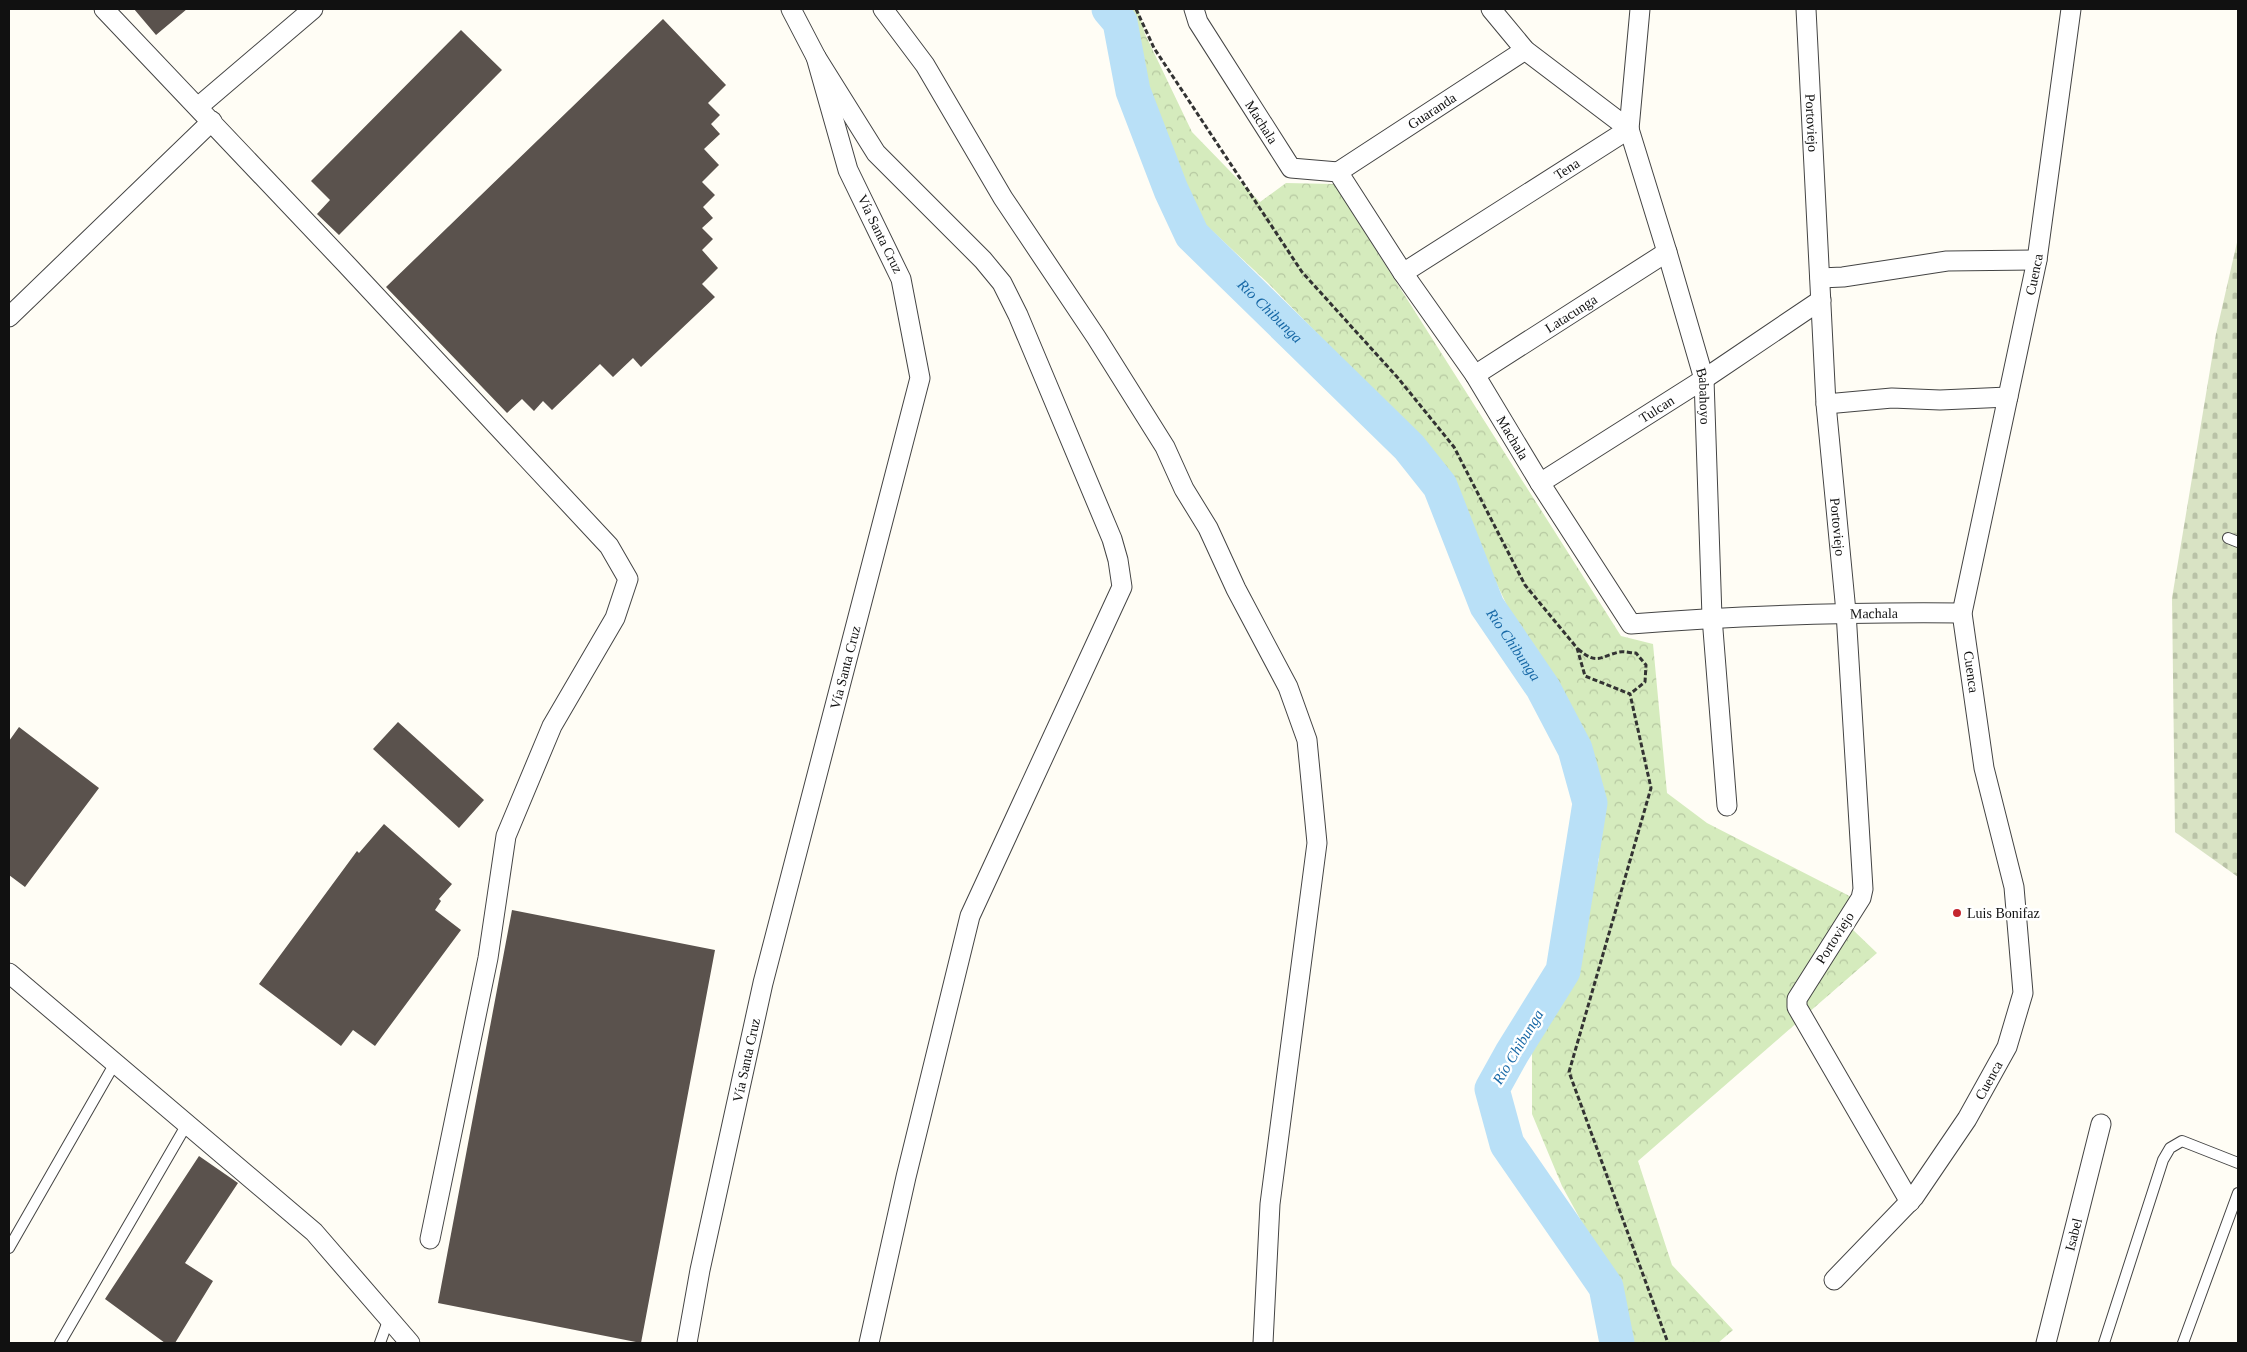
<svg xmlns="http://www.w3.org/2000/svg" width="2247" height="1352" viewBox="0 0 2247 1352" font-family="'Times New Roman',serif">
<defs>
<pattern id="cemetery-stones" width="16" height="16" patternUnits="userSpaceOnUse" patternTransform="scale(1.25)"><rect width="16" height="16" fill="#d9e3c4"/><path d="M2 7V4a2 2 0 0 1 4 0v3zM10 15v-3a2 2 0 0 1 4 0v3z" fill="#b9c2a7"/></pattern>
<pattern id="park-crowns" width="20" height="18" patternUnits="userSpaceOnUse" patternTransform="scale(1.25)"><rect width="20" height="18" fill="#d5ebbd"/><path d="M2 6a3 3 0 1 1 6 0M12 15a3 3 0 1 1 6 0" fill="none" stroke="#b6c8a1"/></pattern>
</defs>
<rect width="100%" height="100%" fill="#fffdf5"/>
<!-- cemetery -->
<path fill="url(#cemetery-stones)" d="M2238,238V877L2175,832L2172,598L2216,334Z"/>
<!-- park -->
<path fill="url(#park-crowns)" d="M1111,9H1138L1145,34L1192,132L1260,202L1286,183L1334,184L1621,636L1653,644L1667,793L1707,823L1867,905L1851,928L1877,953L1638,1161L1672,1265L1733,1330L1718,1343H1627L1624,1314L1595,1246L1562,1186L1532,1114V1042L1576,943L1599,859V786L1568,699L1514,620L1459,505L1410,429L1269,284L1190,210L1159,125Z"/>
<g fill="none" stroke-linecap="round" stroke-linejoin="round">
<!-- river -->
<path stroke="#b9e0f7" stroke-width="35" id="s1" d="M1109,9L1120,22L1133,91L1171,190L1192,235L1409,447L1440,486L1487,606L1543,688L1575,749L1590,803L1563,971L1512,1053L1492,1089L1507,1144L1606,1287L1617,1343"/>
</g>
<!-- building -->
<path fill="#5a524d" d="M134,9H187L156,35Z
M663,19L726,85L708,103L720,115L711,124L720,134L704,149L719,165L702,182L715,195L703,207L713,218L702,228L713,239L702,250L718,268L702,284L715,297L641,367L633,358L613,377L600,364L552,410L543,401L534,411L522,399L507,413L386,287Z
M461,30L502,70L339,235L317,214L330,200L311,181Z
M398,722L484,800L459,828L373,749Z
M19,727L99,788L25,887L9,875V741Z
M384,824L452,884L439,899L441,901L435,910L461,930L375,1046L353,1030L341,1046L259,984L357,851L359,853Z
M512,910L715,950L641,1343L438,1303Z
M199,1156L238,1183L185,1263L213,1281L175,1343H165L105,1299Z"/>
<g fill="none" stroke-linecap="round" stroke-linejoin="round">
<!-- lane casing -->
<g stroke="#444" stroke-width="12">
<path id="lane" d="M2228,538L2238,542
M9,1248L115,1063
M60,1343L187,1124
M380,1343L389,1318
M2104,1343L2163,1160L2170,1148L2182,1141L2238,1163
M2183,1343L2238,1193"/>
</g>
<!-- street casing -->
<g stroke="#444" stroke-width="21">
<g id="street">
<path d="M104,9L346,264L609,546L628,579L615,618L552,726L506,836L488,958L430,1239"/>
<path d="M883,9L925,65L1003,198L1096,337L1165,447L1184,489L1208,528L1236,589L1288,687L1307,740L1317,843L1270,1204L1263,1343"/>
<path id="s2" d="M1194,9L1198,22L1291,168L1338,172L1403,273L1475,375L1540,483L1631,624C1743,615 1850,612 1962,613"/>
<path id="s3" d="M1491,9L1525,50L1629,129L1667,252L1704,379L1712,617L1727,806"/>
<path id="s4" d="M1806,9L1826,404L1846,612L1863,889L1861,898L1797,999V1007L1910,1202"/>
<path d="M816,57L876,153L983,260L1002,283L1018,315L1112,539L1118,560L1122,587L970,916L906,1177L869,1343"/>
<path d="M198,107L313,9"/>
<path d="M1629,129L1640,9"/>
<path id="s5" d="M1338,172L1525,50"/>
<path id="s6" d="M1403,273L1629,129"/>
<path d="M1820,278L1843,277L1947,261L2037,260"/>
<path d="M9,317L212,121"/>
<path id="s7" d="M1475,375L1667,252"/>
<path d="M1826,404L1892,398L1940,400L2008,397"/>
<path id="s8" d="M1540,483L1704,379L1821,300"/>
<path d="M9,973L314,1232L410,1343"/>
<path id="s9" d="M1834,1280L1914,1197L1967,1119L2007,1047L2023,993L2014,887L1984,768L1962,613L2037,260L2071,9"/>
<path id="s10" d="M687,1343L700,1270L763,983L920,378L901,279L848,170L816,57L791,9"/>
<path id="s11" d="M2046,1343L2101,1124"/>
</g>
</g>
<!-- path -->
<path stroke="#333" stroke-width="3" stroke-dasharray="5 2.5" stroke-linecap="butt" d="M1136,9L1154,48L1302,272L1398,378L1454,447L1525,585L1577,648L1585,676L1630,694L1651,788L1569,1072L1668,1343
M1578,649C1597,665 1599,657 1619,652C1624,651 1631,653 1636,653L1646,665L1645,682L1630,694"/>
<!-- lane -->
<use href="#lane" stroke="#fff" stroke-width="10"/>
<!-- street -->
<use href="#street" stroke="#fff" stroke-width="19"/>
</g>
<!-- markers -->
<circle fill="#c4262e" stroke="#fff" stroke-width="2" cx="1957" cy="913" r="5"/>
<g text-anchor="middle" dominant-baseline="central" stroke-width="5" stroke-linejoin="round" paint-order="stroke">
<!-- street labels -->
<g font-size="14" fill="#111" stroke="#fff">
<text stroke="none"><textPath href="#s5" startOffset="112">Guaranda</textPath></text>
<text stroke="none"><textPath href="#s2" startOffset="132">Machala</textPath></text>
<text stroke="none"><textPath href="#s4" startOffset="114">Portoviejo</textPath></text>
<text stroke="none"><textPath href="#s6" startOffset="194">Tena</textPath></text>
<text transform="translate(880 234) rotate(64)">Vía Santa Cruz</text>
<text stroke="none"><textPath href="#s9" startOffset="1080">Cuenca</textPath></text>
<text stroke="none"><textPath href="#s7" startOffset="114">Latacunga</textPath></text>
<text stroke="none"><textPath href="#s3" startOffset="462">Babahoyo</textPath></text>
<text stroke="none"><textPath href="#s8" startOffset="138">Tulcan</textPath></text>
<text stroke="none"><textPath href="#s2" startOffset="552">Machala</textPath></text>
<text stroke="none"><textPath href="#s4" startOffset="519">Portoviejo</textPath></text>
<text stroke="none"><textPath href="#s2" startOffset="1016">Machala</textPath></text>
<text stroke="none"><textPath href="#s10" startOffset="694">Vía Santa Cruz</textPath></text>
<text transform="translate(1971 672) rotate(82)">Cuenca</text>
<text transform="translate(1835 938) rotate(-57)">Portoviejo</text>
<text stroke="none"><textPath href="#s10" startOffset="289">Vía Santa Cruz</textPath></text>
<text stroke="none"><textPath href="#s9" startOffset="254">Cuenca</textPath></text>
<text stroke="none"><textPath href="#s11" startOffset="112">Isabel</textPath></text>
</g>
<!-- poi labels -->
<g font-size="14" fill="#111" stroke="#fff" text-anchor="start">
<text x="1967" y="913">Luis Bonifaz</text>
</g>
<!-- water labels -->
<g font-size="15" font-style="italic" fill="#1768a6" stroke="#fff">
<text stroke="none"><textPath href="#s1" startOffset="352">Río Chibunga</textPath></text>
<text stroke="none"><textPath href="#s1" startOffset="772">Río Chibunga</textPath></text>
<text transform="translate(1518 1047) rotate(-59)">Río Chibunga</text>
</g>
</g>
<!-- border -->
<rect width="2247" height="1352" fill="none" stroke="#111111" stroke-width="20"/>
</svg>
